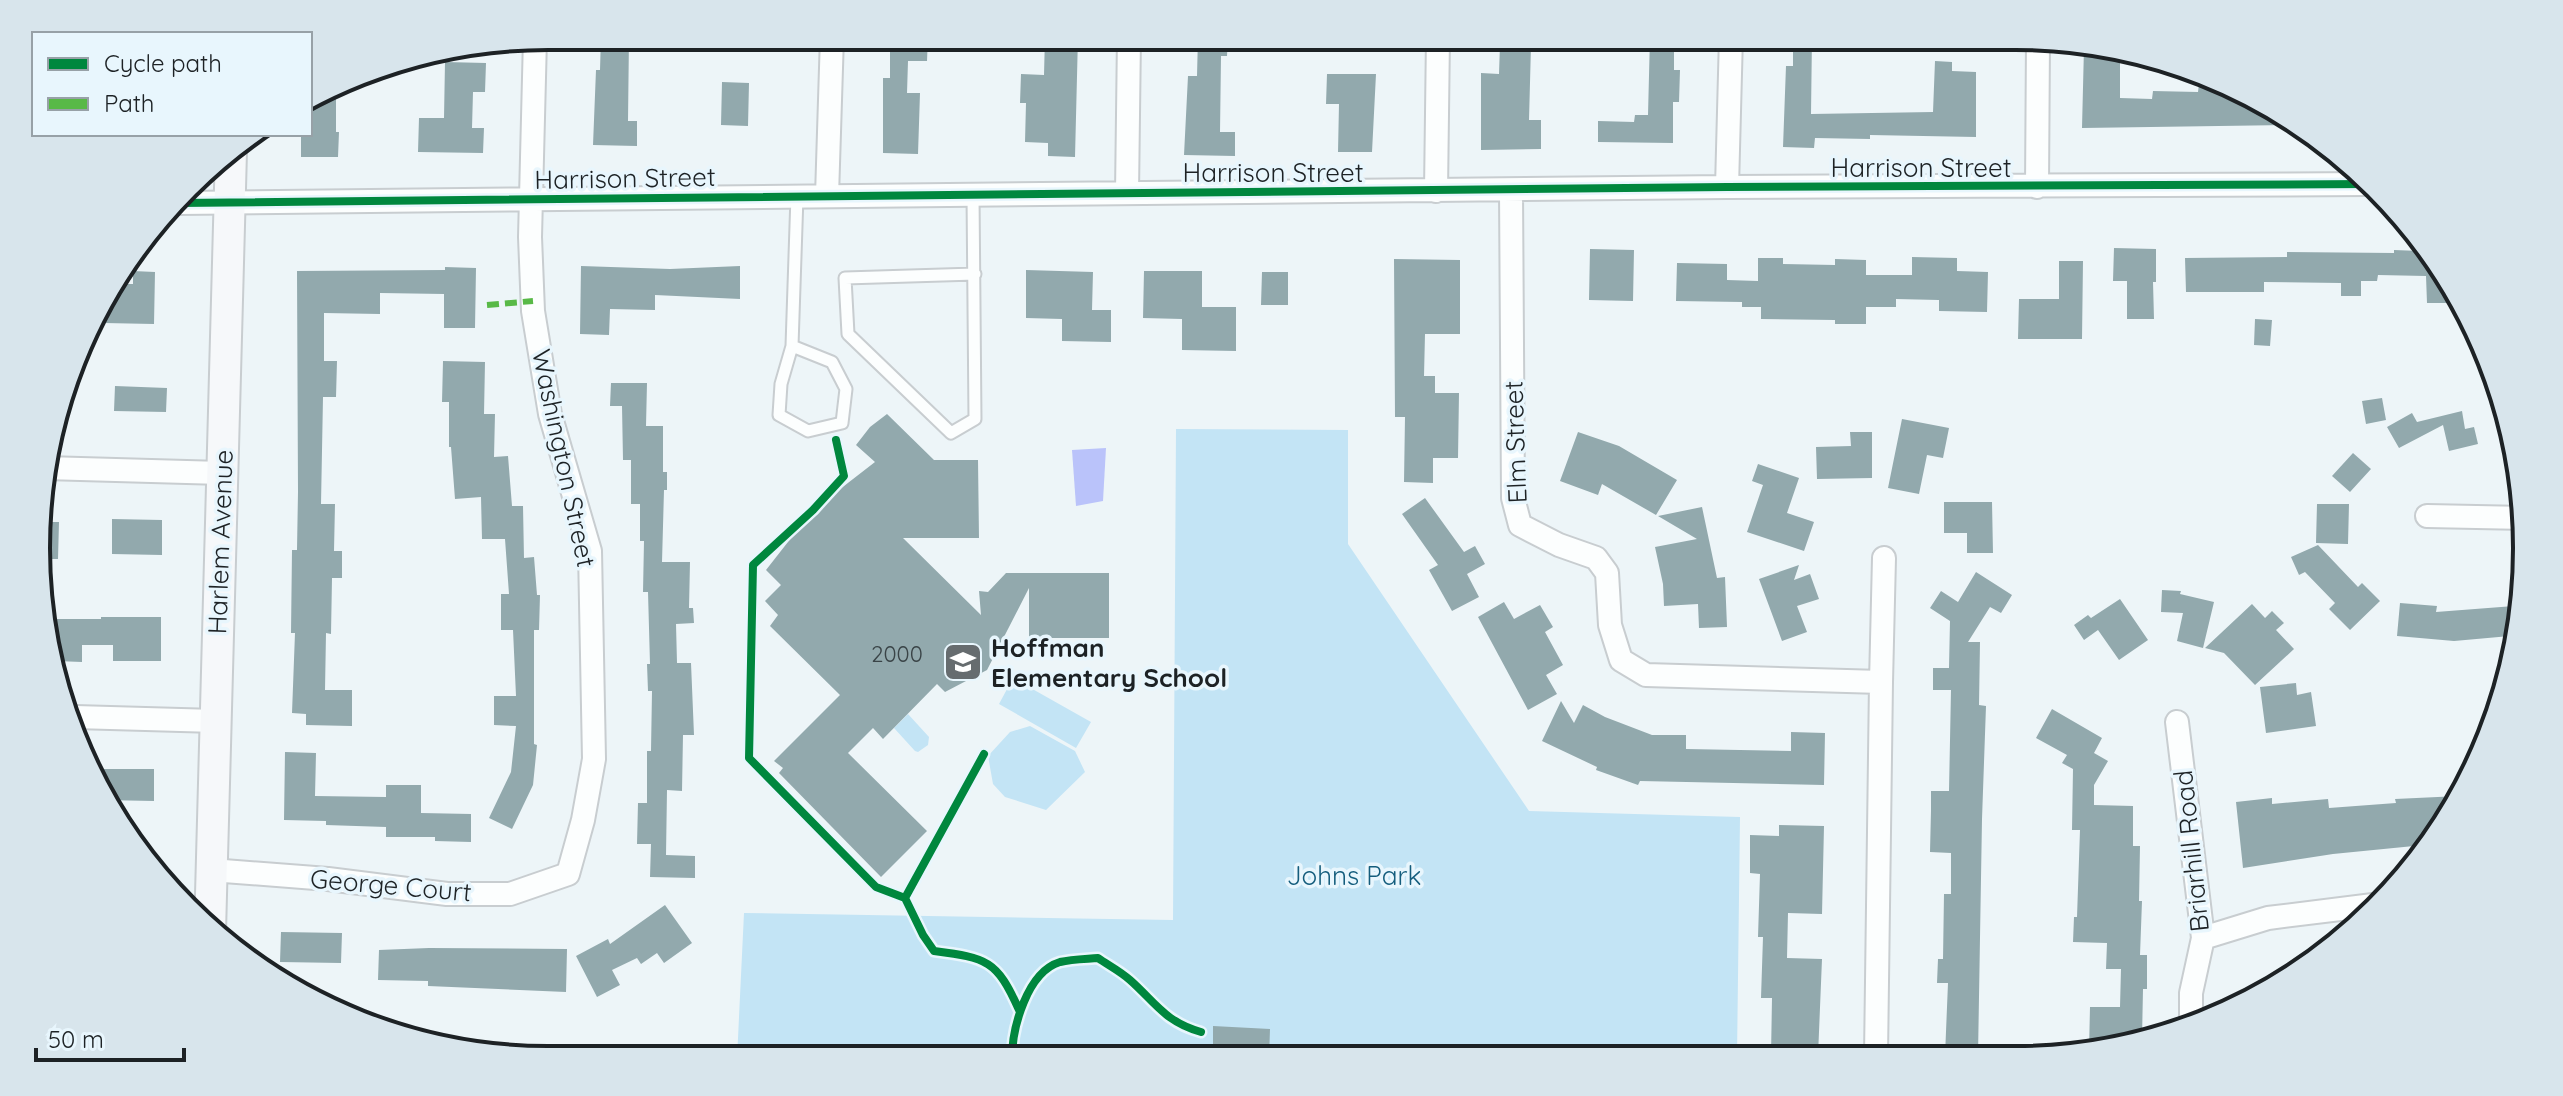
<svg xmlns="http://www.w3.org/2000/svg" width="2563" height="1096" viewBox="0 0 2563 1096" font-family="Quicksand,sans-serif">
<rect width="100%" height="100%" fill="#edf5f8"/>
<!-- green -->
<path fill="#c3e4f5" d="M1176,429L1348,430V544L1529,811L1740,817L1737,1057L737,1059L744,913L1173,920Z
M1013,678L1091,722L1076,748L999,704Z
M908,714L929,737L928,745L918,752L915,751L894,728Z
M1030,726L1075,751L1085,772L1046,810L1005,797L993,784L988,756L1010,732Z"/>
<!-- water -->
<path fill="#bac3fa" d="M1106,448L1103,501L1076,506L1072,450Z"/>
<!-- building -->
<path fill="#92a9ad" d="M601,36H629L628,121H637V146L593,145L596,70H600Z
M890,36H928L927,61H908L907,93H920L918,154L883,153V78H890Z
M1045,36H1078L1075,157L1048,156V143L1025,142L1026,103H1020L1021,74L1044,75Z
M1198,36H1228L1227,56H1221L1220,132H1235V156L1184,155L1188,76H1197Z
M1650,36H1674V70H1680L1679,102H1673V143L1598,142V121L1634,122L1635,115H1648Z
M1793,36H1812L1811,114L1933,112L1935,61L1952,62V71L1976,72V137L1870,135V139L1815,138L1814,148L1783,147L1786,66H1793Z
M1500,44L1531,45L1529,120H1541V149L1481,150V73L1499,74Z
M2084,47L2120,53V98L2152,99L2153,91L2198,92L2199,84H2215L2287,125L2082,128Z
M445,62L486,63L485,92H473L472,128H484L483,153L418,152L419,118H444Z
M1327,74H1376L1372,152H1338L1339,104H1326Z
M722,82L749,83L748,126L721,125Z
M336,90V132H339L338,157H301V134H310V105Z
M2114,248L2156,249V282H2153L2154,319H2127V281H2113Z
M1590,249L1634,250L1633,301L1589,300Z
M2394,250L2420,251L2460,303H2427L2426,276L2378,275L2377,281H2361V296H2341V283L2264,282V292H2186L2185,258L2287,257V252L2394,253Z
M1912,257L1957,258V271L1988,272L1987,312L1939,311V300L1896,299V307H1866V324H1835V320L1761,319V307H1742V302L1676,301L1677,263L1727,264V280L1758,281V258H1783V264L1835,265V259L1866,260V275H1912Z
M1394,259L1460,260V334H1425L1424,376H1435V393H1459L1458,458H1433V483L1404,482L1405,417H1395Z
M2059,261H2083L2082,339H2018L2019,299H2059Z
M581,266L670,269L740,266V299L655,295V310L610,309L609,335L580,334Z
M445,267L476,268L475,328H444V294L380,293V314L324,313V361H337L336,397H323L321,504H335L334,551H342V578H332L331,634L326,633L325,690H352V726L306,725V714L292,713L295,633H291L292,550H297L298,492L297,271L445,270Z
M1026,270L1093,272L1092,310H1111V342L1062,341V319L1026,318Z
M133,271L155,272L154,324L104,323L105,292L111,284H133Z
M1144,271H1202V307H1236V351L1182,350V319L1143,318Z
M1262,272H1288V305H1261Z
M2255,319L2272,320L2270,346L2254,345Z
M443,361L485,362L484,414H495L494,457L508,456L512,506H523L524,558L534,557L537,595H540L539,630H534V744L537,745L533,785L512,829L489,818L511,772L516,726L494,725V696H516L513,630H501V594H509L505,539H482L481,497L455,499L451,447H449V402H442Z
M611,383H647L646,426H663V472H667V490H664L662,562H690L689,608H693L694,623L676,624L677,663H691L694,735H683L682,791L667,790L666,855L695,856V878L650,877L651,844H637L638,803H647V751H651L652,691H648L647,664H650L648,592H643L644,541H640V504H631V460H623L622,406H610Z
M115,386L167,388L166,412L114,411Z
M2382,398L2386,420L2366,424L2362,401Z
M2462,411L2465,429L2474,427L2478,444L2449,451L2443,425L2399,448L2387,427L2412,413L2417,422Z
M887,414L934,460H978L979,538H903L981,615L979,591L988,592L1006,573H1109V638H1029V588L987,670L945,692L937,684L883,739L873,728L848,753L927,831L881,877L779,773L783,768L774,761L840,695L770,626L778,615L765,601L781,585L766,570L813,510L875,462L856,445L870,427Z
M1902,419L1949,428L1943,458L1927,455L1919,494L1888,488Z
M1578,432L1619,446L1677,480L1656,515L1602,484L1598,495L1560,481Z
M1850,432H1872V478L1817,479L1816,447L1851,446Z
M2353,453L2371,469L2350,492L2332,476Z
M1758,464L1799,478L1787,513L1814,522L1804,551L1747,532L1763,485L1752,481Z
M1425,498L1464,552L1475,546L1485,564L1467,574L1479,597L1452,611L1429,570L1438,565L1402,514Z
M1944,502H1992L1993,553H1967V533H1944Z
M2317,504H2349L2348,544L2316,543Z
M1702,507L1717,578L1725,577L1727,627L1699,628L1698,604L1664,606L1663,584L1655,547L1697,539L1658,516Z
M112,519L162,520V555L112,554Z
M43,522H59L58,559H42Z
M2318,545L2358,587L2362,583L2380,601L2350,630L2329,609L2335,603L2305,572L2299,575L2291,557Z
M1799,565L1794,580L1810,574L1819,599L1797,606L1807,632L1782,641L1759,579Z
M1976,572L2012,595L2001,613L1990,607L1968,642H1980L1979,705L1986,706L1982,819L1978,1056H1945L1948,983H1937L1938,959H1943L1944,894H1951V853L1930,852L1931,811V791H1949L1951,690H1933V668H1949L1950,621L1930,608L1941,591L1958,602Z
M2162,590L2181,591L2180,594L2214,602L2203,648L2177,641L2183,613L2161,612Z
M2120,599L2148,640L2119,660L2098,630L2084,640L2074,625L2088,615L2091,618Z
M1504,602L1514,619L1540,605L1553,627L1545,632L1563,665L1546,675L1557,694L1528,710L1478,617Z
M2400,603L2437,606L2436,612L2514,606L2510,636L2454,641L2397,636Z
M2252,604L2265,618L2272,611L2284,623L2276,630L2294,649L2255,685L2224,653L2205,648Z
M101,617H161V661H113V645H82V662L56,661L42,619H101Z
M2296,683L2297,695L2311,692L2316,726L2266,733L2260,687Z
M1561,701L1574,723L1583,705L1605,717L1652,735H1686V749L1791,751V732L1825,733L1824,785L1640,781L1638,785L1596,770L1597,767L1542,741Z
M2052,709L2102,738L2094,753L2108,761L2094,785V805L2133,806V846H2140L2139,901H2142L2140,955H2147V989H2143L2142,1039L2100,1051H2089L2090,1007H2120L2121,969H2106L2107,943L2073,942L2074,917H2077L2080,830H2072L2073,769L2062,763L2067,755L2036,738Z
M285,752L316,753L315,796L386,797V785H421V813L471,814V842L435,841V837H386V827L326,825V821L284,820Z
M92,769H154V801L103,800Z
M2459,796L2440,833L2424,836V845L2333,854L2243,868L2236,802L2272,798V804L2328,799L2329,808L2396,803L2395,799Z
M1779,825L1824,826L1822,914L1788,913L1787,958L1822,959L1818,1056H1771L1772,998H1761L1763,937H1758L1760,874L1750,873V835L1779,836Z
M665,905L692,943L664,963L657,953L641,964L637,958L612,970L620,985L597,997L576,956L608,939L610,944Z
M281,932L342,933L341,963L280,962Z
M429,948L567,949L566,992L428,986V981L378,980L379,950Z
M1213,1026L1270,1029L1269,1058H1213Z"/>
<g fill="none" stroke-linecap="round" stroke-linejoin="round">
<!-- lane casing -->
<g stroke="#c8cdd0" stroke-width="15">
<path id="lane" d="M973,194L975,419L951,433L848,334L845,278L975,274
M792,346L832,362L846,389L842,423L808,431L779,415L781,384L792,346L797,196"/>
</g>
<!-- street casing -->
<g stroke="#c8cdd0" stroke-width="26">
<path id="street" d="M1727,187L1731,36
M2037,187L2038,40
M1436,191L1438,36
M1511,191L1513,498L1520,525L1559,545L1596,558L1607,573L1610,625L1621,660L1646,675L1881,682L1876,1056
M1127,193L1129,36
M827,196L832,36
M178,203L1727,187L2369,184
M45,468L222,473
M2427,516L2526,518
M1881,682L1884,558
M75,717L216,721
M2177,722L2203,938L2191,993V1026
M211,870L328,879L447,894H510L568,874L583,820L594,759L590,551L550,414L533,311L530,237L535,38
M2203,938L2268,918L2373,905"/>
</g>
<!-- secondary casing -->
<g stroke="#c8cdd0" stroke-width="34">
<path id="secondary" d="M210,932L231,151"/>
</g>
<!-- lane -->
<use href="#lane" stroke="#fcfefe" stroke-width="11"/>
<!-- street -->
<use href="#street" stroke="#fcfefe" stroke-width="22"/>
<!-- secondary -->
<use href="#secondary" stroke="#f6f8fa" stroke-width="30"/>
<!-- quiet -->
<path stroke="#58b947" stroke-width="6" stroke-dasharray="12 6" stroke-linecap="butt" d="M487,305L533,301"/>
<!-- cycleway casing -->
<g stroke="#e8f6fd" stroke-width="13">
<path id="cycleway" d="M178,203L1727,187L2369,184
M836,440L844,476L813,510L753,565L749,758L876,887L905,898L923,935L934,951C987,958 997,960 1019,1010
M905,898L984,754
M1012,1059C1012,1028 1027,972 1060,962C1072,959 1086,959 1098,958C1108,965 1120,971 1130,980C1155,1002 1165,1022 1201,1032"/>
</g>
<!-- cycleway -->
<use href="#cycleway" stroke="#00873e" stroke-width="8"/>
</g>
<!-- icons -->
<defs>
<g id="school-square" transform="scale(2)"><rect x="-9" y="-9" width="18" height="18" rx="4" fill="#666c6f" stroke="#e8f6fd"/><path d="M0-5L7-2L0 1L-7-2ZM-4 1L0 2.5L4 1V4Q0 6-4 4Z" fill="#fff"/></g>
</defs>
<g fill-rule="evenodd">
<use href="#school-square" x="963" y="662"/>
</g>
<g text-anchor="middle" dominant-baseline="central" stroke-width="7" stroke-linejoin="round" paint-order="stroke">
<!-- number labels -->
<g font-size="22" fill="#3a4447">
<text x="897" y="654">2000</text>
</g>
<!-- street labels -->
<g font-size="26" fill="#1d2225" stroke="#e8f6fd">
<text x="1921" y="167">Harrison Street</text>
<text x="1273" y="172">Harrison Street</text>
<text transform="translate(625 178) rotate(-1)">Harrison Street</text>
<text transform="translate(1515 442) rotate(-92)">Elm Street</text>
<text transform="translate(564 458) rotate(78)">Washington Street</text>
<text transform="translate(220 542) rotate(-88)">Harlem Avenue</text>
<text transform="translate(2191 851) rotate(-96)">Briarhill Road</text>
<text transform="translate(391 885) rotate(5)">George Court</text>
</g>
<!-- poi labels -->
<g font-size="26" font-weight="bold" fill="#1d2225" stroke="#e8f6fd" text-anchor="start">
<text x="991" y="647">Hoffman<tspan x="991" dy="30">Elementary School</tspan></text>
</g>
<!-- park labels -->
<g font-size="26" fill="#145d7d" stroke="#e8f6fd">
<text x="1354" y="875">Johns Park</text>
</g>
</g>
<!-- crop -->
<path d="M0 0H2563V1096H0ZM548 50H2015A498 498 0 0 1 2513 548V548A498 498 0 0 1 2015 1046H548A498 498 0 0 1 50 548V548A498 498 0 0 1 548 50Z" fill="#d8e5ec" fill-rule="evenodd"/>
<path fill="none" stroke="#1d2225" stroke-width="4" d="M548 50H2015A498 498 0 0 1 2513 548V548A498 498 0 0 1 2015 1046H548A498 498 0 0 1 50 548V548A498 498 0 0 1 548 50Z"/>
<!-- legend -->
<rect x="32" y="32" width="280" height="104" fill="#e8f6fd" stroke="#97a1a7" stroke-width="2"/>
<rect x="48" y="58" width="40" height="12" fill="#00873e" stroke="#97a1a7" stroke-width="2"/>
<text x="104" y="72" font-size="24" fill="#1d2225">Cycle path</text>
<rect x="48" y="98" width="40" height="12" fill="#58b947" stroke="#97a1a7" stroke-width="2"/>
<text x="104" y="112" font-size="24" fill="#1d2225">Path</text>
<!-- scale -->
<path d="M36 1048v12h148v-12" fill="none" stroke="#1d2225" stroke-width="4"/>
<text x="48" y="1048" font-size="24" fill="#1d2225" stroke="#e8f6fd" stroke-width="6" paint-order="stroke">50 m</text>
</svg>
